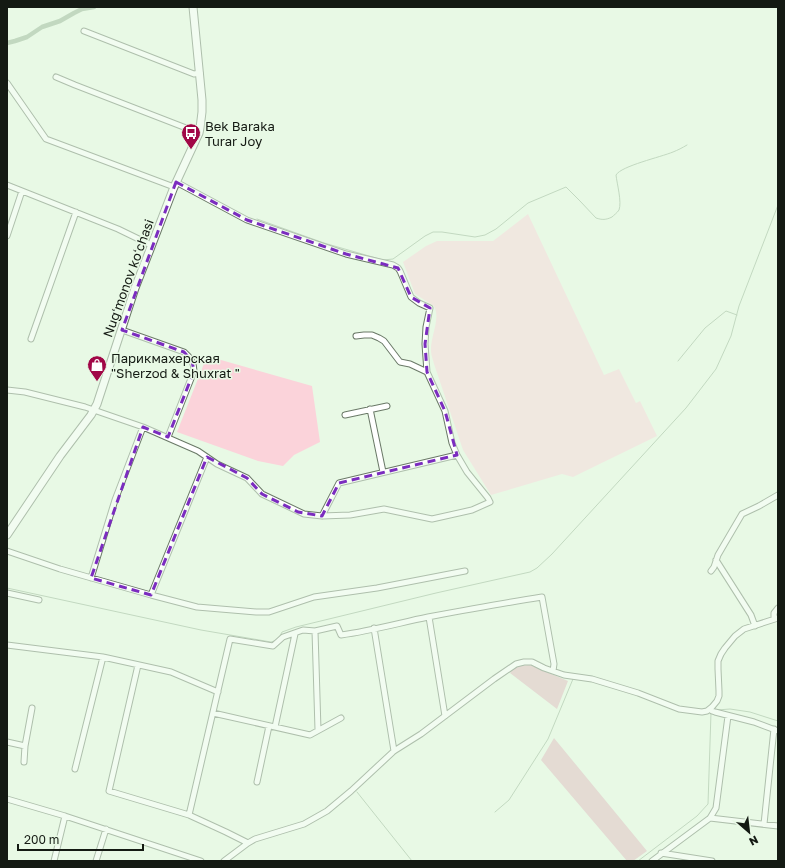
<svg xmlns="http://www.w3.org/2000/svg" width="785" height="868" viewBox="0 0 785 868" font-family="'Golos Text',sans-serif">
<rect width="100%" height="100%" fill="#e8f9e5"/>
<!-- green -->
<path fill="#fbd3da" d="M528,214L604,375L619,369L636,403L640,401L657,436L573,477L562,474L491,495L463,450L434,364C433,360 431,355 431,351C430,337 441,319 434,306L415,294L403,262L426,246L437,241H493Z
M207,356L312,386L320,442L294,455L283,466L258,461L177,432Z"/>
<!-- forest -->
<path fill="#e0b6bd" d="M530,665L568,681L557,709L510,673L515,666Z
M554,738L647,851L633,861H627L541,760Z"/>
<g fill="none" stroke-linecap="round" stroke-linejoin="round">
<!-- stream -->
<path stroke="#96b093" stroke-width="1" d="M257,219L324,243L383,260L393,259L425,236L433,232H442L475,237L485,235L496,229L528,203L566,187L580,201L596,218C602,220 606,220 612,217C614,215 617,213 619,210C622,202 617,184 616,175C621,166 661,157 673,152C678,150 682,148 687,145
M678,361L705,328L726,311L737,315
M7,588L201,630L271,642L277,640
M279,638L282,632L296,627L436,593L530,572L537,568L552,554L686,408L716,369L731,336L739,306L778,205
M717,710L730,709L750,712L778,721
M357,792L412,861
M495,812L509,800L548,739L573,679
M638,861L697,816L708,804L711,713"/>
<!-- canal -->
<path stroke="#96b093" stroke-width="4.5" d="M7,43L15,41L27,37L42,27L60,21L74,13L82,9L94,7"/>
<!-- minor casing -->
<g stroke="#6a7967" stroke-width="7">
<path id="minor" d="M84,31L194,74L200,73
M56,77L75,85L199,133
M7,83L46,139L174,187
M176,182L247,220L346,254L393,265L398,268L400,271L411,297L419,303L430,308L426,327L425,344L427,372
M7,185L118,229L151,245
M7,236L22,191
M122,330L184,352C190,357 194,362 194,371L168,437
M31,339L76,212
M7,390L25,392L85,407L143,427L198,451L217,464L247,478L262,494L304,514L322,516L350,515L384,509L432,519L472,510L490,502L488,498L467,472L457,455L452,443L445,411L427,372L410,364L400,362L384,341L379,338L372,335H364L356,336
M370,409L383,472
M345,415L387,406
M322,516L339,483L457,455
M7,551L60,569L151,595L197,607L256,612H269L314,597L377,588L465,571
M716,560L751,615L755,626
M711,571L714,567L718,555L742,514L759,506L778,495
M91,578L115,500L143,427
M7,593L39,600
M151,595L207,457
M429,617L445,716
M774,619V613L778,608
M374,628L394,751
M315,631L318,730
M7,645L103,657L171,672L218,692
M138,665L109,791L189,815L226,832L248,843
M710,709L712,711L715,712L754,722L778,731
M213,713L310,735L341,718
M275,727L295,634
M7,742L25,746L32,708
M24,762L25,746
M75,769L103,657
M257,782L269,726
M7,799L65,816L201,861
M189,815L230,639L273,646L283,637L303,630L315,631L337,626L341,635C371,631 399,623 428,617C466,610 504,603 542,597L554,664L553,671
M710,818L778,826
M764,824L774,729
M661,853L712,861
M54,861L65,816
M96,861L106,829
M224,861L248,843L255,839L304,824L327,811L351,791L394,751L421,734L494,679L516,664L524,662H532L544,668L564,675L592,679L638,693L679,709L702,712L707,711L712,707L717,701L719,696V691L718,669V661L721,654L725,648L735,636L744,629L778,618
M652,861L710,818L716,808L728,716"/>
</g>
<!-- major casing -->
<g stroke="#6a7967" stroke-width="9">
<path id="major" d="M7,535L60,456L91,415L97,404L135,288L149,252L174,187L199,133L200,128L202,112V100L193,7"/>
</g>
<!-- minor -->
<use href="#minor" stroke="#fff" stroke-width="5"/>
<!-- major -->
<use href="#major" stroke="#fff" stroke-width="7"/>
</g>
<!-- marked area -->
<path d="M0 0H785V868H0ZM176,182L247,220L346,254L398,268L411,297L430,308L425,344L427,372L445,411L457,455L339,483L322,516L298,512L262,494L247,478L207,457L151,595L91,578L143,427L168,437L194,371L192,361L184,352L122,330Z" fill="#e8f9e5" fill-opacity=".55" fill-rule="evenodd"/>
<path fill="none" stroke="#7b2cbf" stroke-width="3" stroke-dasharray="8 5" stroke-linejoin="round" d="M176,182L247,220L346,254L398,268L411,297L430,308L425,344L427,372L445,411L457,455L339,483L322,516L298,512L262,494L247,478L207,457L151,595L91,578L143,427L168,437L194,371L192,361L184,352L122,330Z"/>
<!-- icons -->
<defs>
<g id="bus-pin" transform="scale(1)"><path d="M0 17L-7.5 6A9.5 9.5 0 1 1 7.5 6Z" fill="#a10747" stroke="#e8f9e5"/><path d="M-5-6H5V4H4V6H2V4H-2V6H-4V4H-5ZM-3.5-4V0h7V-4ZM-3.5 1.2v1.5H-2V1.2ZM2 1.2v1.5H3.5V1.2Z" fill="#fff"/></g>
<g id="shop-pin" transform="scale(1)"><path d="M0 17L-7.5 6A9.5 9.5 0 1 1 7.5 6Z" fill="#a10747" stroke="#e8f9e5"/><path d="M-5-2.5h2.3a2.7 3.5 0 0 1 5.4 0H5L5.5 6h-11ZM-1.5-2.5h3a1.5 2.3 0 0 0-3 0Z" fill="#fff"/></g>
</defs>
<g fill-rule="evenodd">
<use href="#bus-pin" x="191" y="133"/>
<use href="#shop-pin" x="97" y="365"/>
</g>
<g text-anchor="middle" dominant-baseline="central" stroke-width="3" stroke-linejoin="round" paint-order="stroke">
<!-- poi labels -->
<g font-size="13" fill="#141a13" stroke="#e8f9e5" text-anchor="start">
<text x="205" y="126">Bek Baraka<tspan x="205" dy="15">Turar Joy</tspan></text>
<text x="111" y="358">Парикмахерская<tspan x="111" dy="15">"Sherzod &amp; Shuxrat "</tspan></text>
</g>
<!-- street labels -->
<g font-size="13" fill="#141a13" stroke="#e8f9e5">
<text transform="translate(128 278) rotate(-70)">Nugʻmonov koʻchasi</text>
</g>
</g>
<!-- border -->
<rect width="785" height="868" fill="none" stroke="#141a13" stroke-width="16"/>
<!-- north arrow -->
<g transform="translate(749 832) rotate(152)" stroke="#e8f9e5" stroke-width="3" paint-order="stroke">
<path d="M0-3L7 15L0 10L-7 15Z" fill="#141a13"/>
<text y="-6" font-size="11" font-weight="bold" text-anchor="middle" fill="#141a13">N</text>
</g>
<!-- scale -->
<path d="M18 844v6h125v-6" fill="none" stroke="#141a13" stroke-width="2"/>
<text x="24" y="844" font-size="12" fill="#141a13" stroke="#e8f9e5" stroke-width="3" paint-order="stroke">200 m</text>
</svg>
